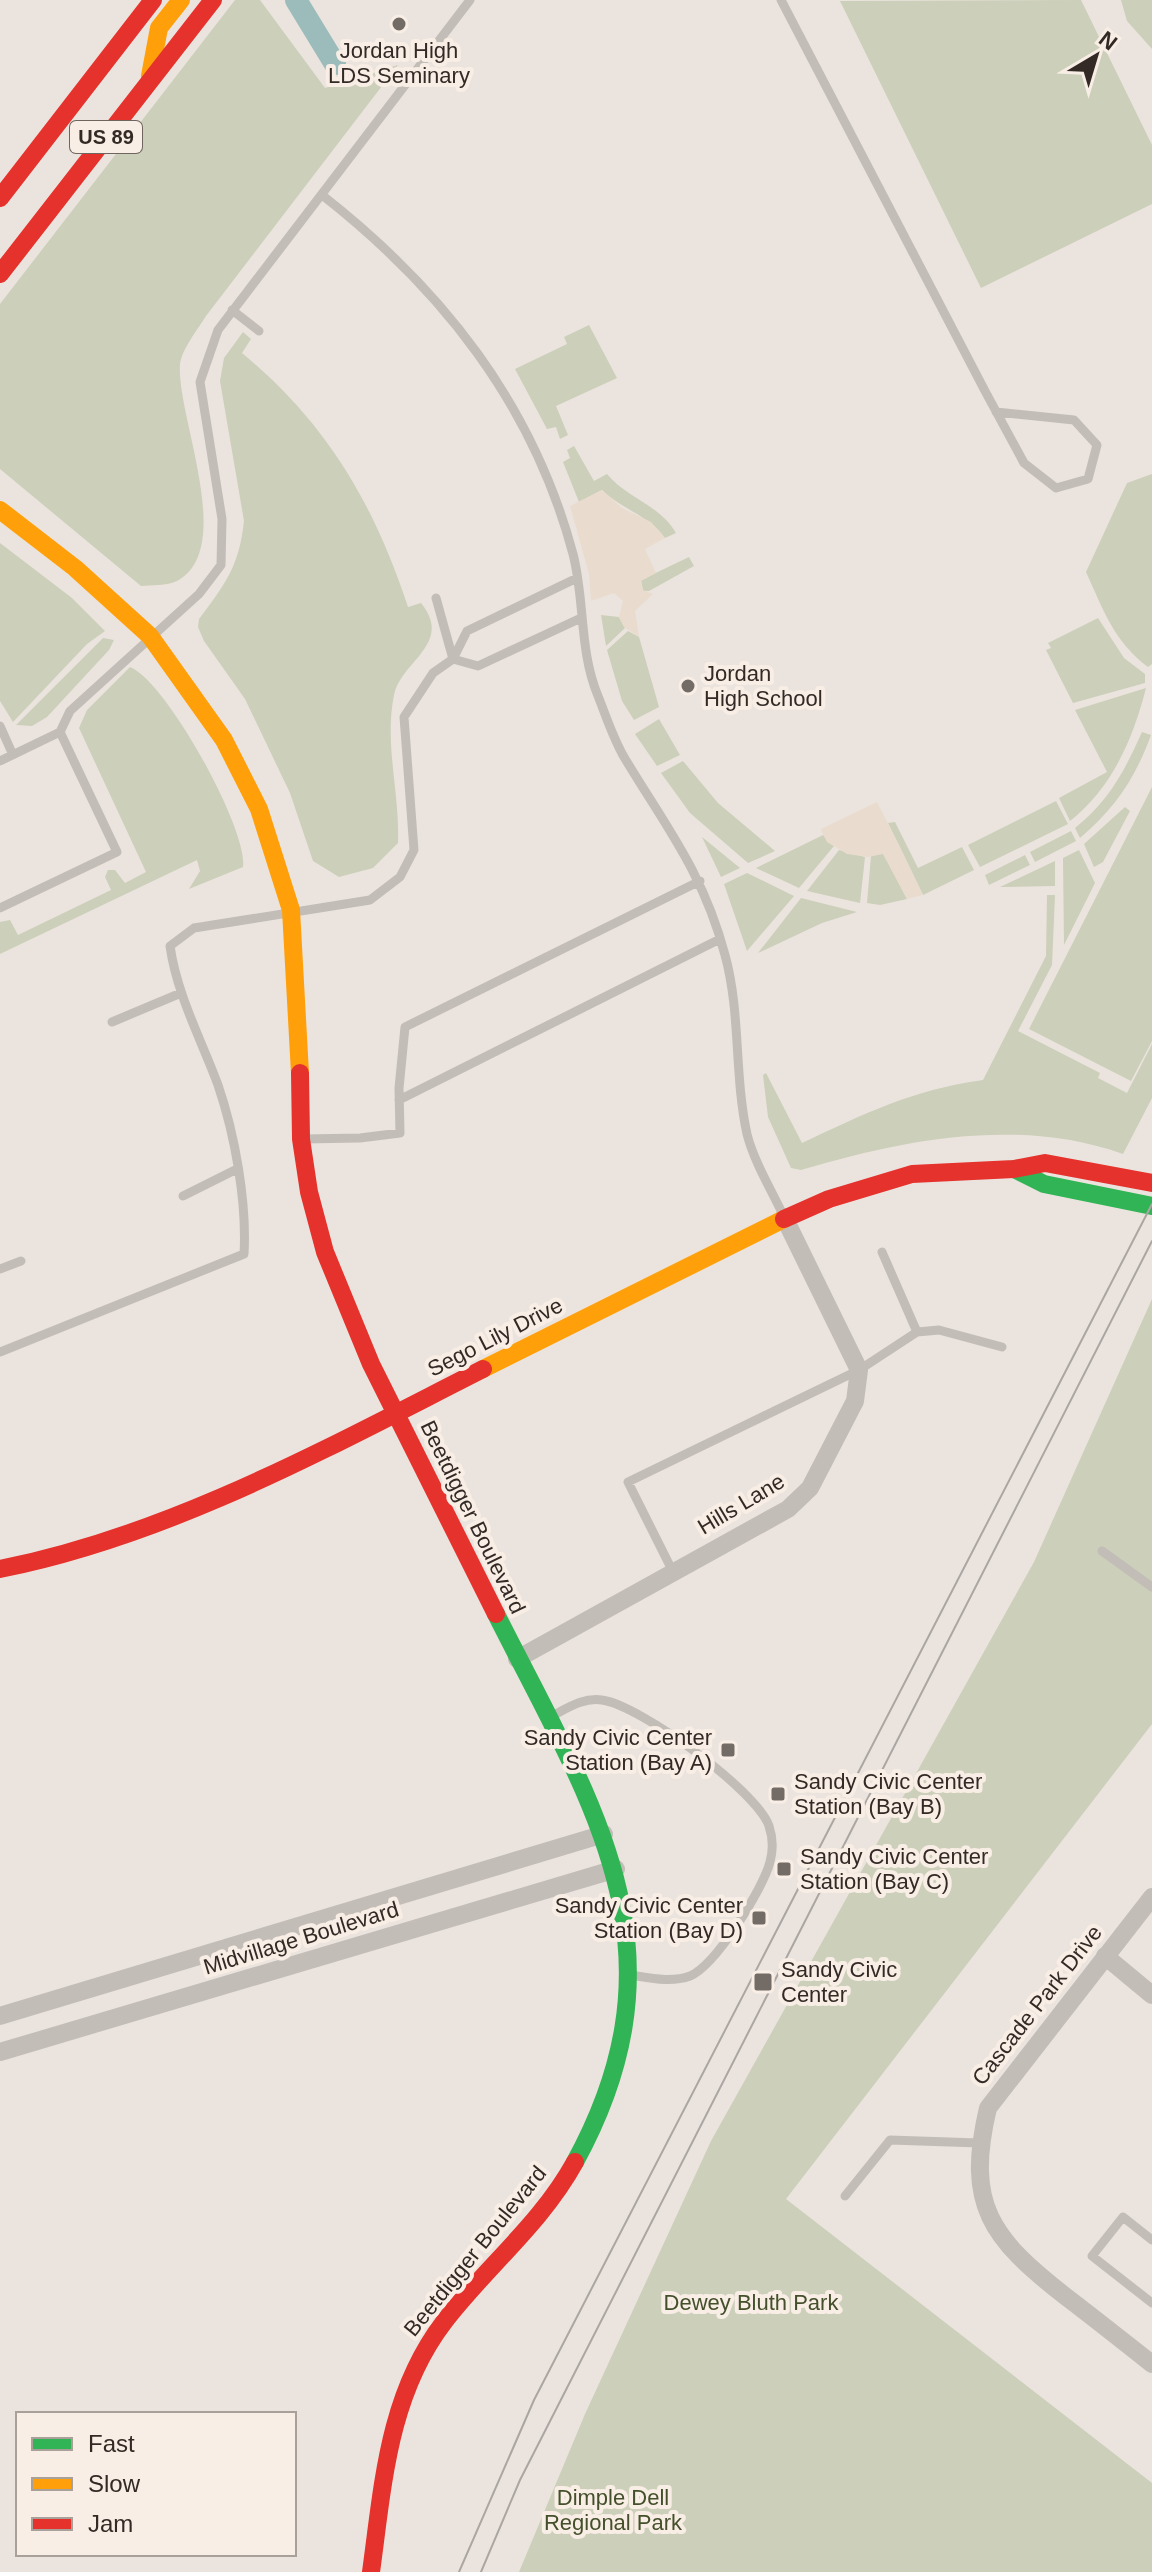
<svg xmlns="http://www.w3.org/2000/svg" width="1152" height="2572" viewBox="0 0 1152 2572" font-family="Helvetica,sans-serif">
<rect width="100%" height="100%" fill="#ebe4de"/>
<!-- green -->
<path fill="#cccfb9" d="M235,0H260L325,88L398,65L206,316C198,329 182,349 180,364C176,415 237,549 177,581C167,586 151,585 141,586L0,469V304Z
M1081,0L1152,145V204L981,288L840,1Z
M1121,0H1152V49L1127,21Z
M589,325L617,378L556,406L568,435L560,439L556,427L547,429L515,369L567,344L564,337Z
M243,332L251,339L242,353C327,423 374,504 408,607L421,603C454,644 401,661 394,695C384,744 400,793 398,843L373,868L339,877L313,861L290,793L245,699L204,641L198,627L199,619C225,584 239,567 244,521L220,381L224,358Z
M574,446L594,481L607,474C628,499 660,505 676,533L665,538C650,516 621,509 602,490L579,502L563,462L570,458L567,450Z
M1152,474V664L1148,667C1114,642 1103,609 1086,572L1127,483Z
M0,543L72,598L105,631L87,644L13,722L0,701Z
M689,557L694,566L649,591H643L641,580Z
M601,615L619,617L625,628L606,646Z
M1098,618L1124,658L1145,674V683L1073,703L1046,650L1051,648L1048,643Z
M628,631L639,637L659,707L634,720L622,701L607,650Z
M103,638L114,640L109,650L47,717L32,726L16,725Z
M130,667C166,681 248,829 243,867L189,889L200,871L197,860L0,954V922L10,920L18,935L111,890L105,877L108,870H115L125,883L146,872L79,728L87,710Z
M1146,688C1133,739 1112,788 1070,821L1059,798L1107,772L1075,710Z
M659,719L680,755L657,766L635,734Z
M1142,732L1151,735C1135,779 1115,808 1080,838L1075,828C1109,801 1125,770 1142,732Z
M683,761L718,803L775,851L748,863L690,813L661,773Z
M1152,787V1041L1131,1081L1029,1029Z
M1056,801L1068,824L980,867L968,845Z
M1125,807L1130,811L1103,862L1094,867L1084,844Z
M895,822L918,868L962,847L974,870L923,895L888,823Z
M1071,831L1076,841L1035,862L1030,852Z
M823,835L834,846L799,888L756,868Z
M702,837L740,868L721,877Z
M839,850L865,857L860,903L807,891Z
M1079,850L1095,883L1064,945L1063,858Z
M883,853L907,899L880,905L867,903L871,856Z
M1025,855L1030,865L989,885L985,875Z
M1055,861V886L1000,887Z
M747,873L794,896L747,951L724,884Z
M1047,895H1055L1052,965L1018,1031L1100,1073L1098,1078L1127,1093L1152,1044V1098L1123,1154C1019,1117 904,1139 801,1170L791,1168L768,1117L763,1075L766,1073L802,1143C866,1113 912,1090 983,1080L1046,956Z
M801,898L857,912L822,923L758,953Z
M1152,1299V1724L786,2199L1152,2483V2572H519L585,2414L711,2141L1034,1562Z"/>
<!-- plaza -->
<path fill="#e9dcce" d="M602,490L622,508L651,522L665,538L645,549L656,573L641,581L643,590L653,594L635,611L639,637L624,627L619,617L623,601L614,593L591,601L589,574L570,506Z
M877,802L900,847L923,895L907,899L883,854L868,857L847,854L827,842L822,832L821,829Z"/>
<g fill="none" stroke-linecap="round" stroke-linejoin="round">
<!-- canal -->
<path stroke="#9bbcba" stroke-width="22" d="M296,0L335,64"/>
<!-- lane -->
<path stroke="#c3bdb8" stroke-width="9" d="M781,0L985,391L1024,463L1056,488L1088,479L1097,445L1074,420L996,412
M322,195C442,289 533,404 573,554C585,600 579,651 598,696C606,716 613,738 624,757C666,827 703,872 725,955C741,1013 734,1075 747,1134C754,1162 772,1191 784,1217
M232,310L259,331
M436,598L453,659
M453,659L478,666L581,618
M0,726L13,755
M0,761L60,732
M0,908L117,852L60,732L70,711L199,594L221,565L222,519L200,382L218,330L470,0
M112,1022L181,993
M399,1100L720,939
M304,1139L360,1138L400,1133L399,1088L405,1027L700,881
M183,1196L237,1169
M882,1252L917,1332
M0,1269L21,1261
M0,1352L244,1254C247,1202 235,1135 218,1085C201,1039 177,995 170,946L194,928L370,900L400,877L414,850L404,717L433,673L453,659L467,631L577,578
M1102,1551L1152,1587
M673,1572L628,1482L859,1370L917,1332L939,1330L1002,1347
M550,1717C566,1709 583,1697 602,1700C640,1705 757,1791 769,1826C773,1838 773,1851 770,1862C763,1889 716,1965 690,1976C671,1983 650,1978 630,1975
M845,2196L890,2140L979,2143
M1152,2240L1123,2217L1092,2256L1152,2303"/>
<!-- street -->
<path stroke="#c3bdb8" stroke-width="18" d="M517,1659L788,1509L810,1488L855,1401L859,1370L784,1217
M1152,1897L988,2108C965,2205 991,2238 1065,2296C1094,2318 1123,2341 1152,2364
M1105,1956L1152,1995
M0,2016L604,1834
M0,2052L616,1869"/>
<!-- fast -->
<path stroke="#30b455" stroke-width="18" d="M1014,1169L1044,1184L1152,1206
M496,1614C592,1805 692,1948 575,2162"/>
<!-- slow -->
<path stroke="#ff9f0a" stroke-width="18" d="M150,76L159,28L181,0
M0,510L75,568L150,636L224,740L259,809L291,910L300,1073
M483,1369L784,1219"/>
<!-- jam -->
<path stroke="#e5322d" stroke-width="18" d="M0,198L153,0
M0,274L213,0
M300,1073L301,1139L309,1192L325,1252L371,1364L496,1614
M784,1219L829,1199L912,1174L1014,1169L1045,1163L1152,1183
M0,1569C171,1535 329,1447 483,1369
M371,2572C383,2485 388,2395 444,2322C486,2267 541,2224 575,2162"/>
<!-- tram -->
<path stroke="#aba6a2" stroke-width="2" d="M459,2572L534,2400L1152,1204
M481,2572L520,2480L1152,1241"/>
</g>
<!-- markers -->
<g fill="#736b66" stroke="#f8eee5" stroke-width="3">
<circle cx="399" cy="24" r="8"/>
<circle cx="688" cy="686" r="8"/>
<rect x="720" y="1742" width="16" height="16" rx="4"/>
<rect x="770" y="1786" width="16" height="16" rx="4"/>
<rect x="776" y="1861" width="16" height="16" rx="4"/>
<rect x="751" y="1910" width="16" height="16" rx="4"/>
<rect x="753" y="1972" width="20" height="20" rx="4"/>
</g>
<g text-anchor="middle" dominant-baseline="central" stroke-width="8" stroke-linejoin="round" paint-order="stroke">
<!-- shield labels -->
<rect fill="#f8eee5" stroke="#6e655f" stroke-width="2" x="70" y="121" width="72" height="32" rx="6"/>
<g font-size="20" font-weight="bold" fill="#332a26">
<text x="106" y="137">US 89</text>
</g>
<!-- poi labels -->
<g font-size="22" fill="#332a26" stroke="#f8eee5" text-anchor="start">
<text x="399" y="50" text-anchor="middle">Jordan High<tspan x="399" dy="25">LDS Seminary</tspan></text>
<text x="704" y="673">Jordan<tspan x="704" dy="25">High School</tspan></text>
<text x="712" y="1737" text-anchor="end">Sandy Civic Center<tspan x="712" dy="25">Station (Bay A)</tspan></text>
<text x="794" y="1781">Sandy Civic Center<tspan x="794" dy="25">Station (Bay B)</tspan></text>
<text x="800" y="1856">Sandy Civic Center<tspan x="800" dy="25">Station (Bay C)</tspan></text>
<text x="743" y="1905" text-anchor="end">Sandy Civic Center<tspan x="743" dy="25">Station (Bay D)</tspan></text>
<text x="781" y="1969">Sandy Civic<tspan x="781" dy="25">Center</tspan></text>
</g>
<!-- street labels -->
<g font-size="22" fill="#332a26" stroke="#f8eee5">
<text transform="translate(495 1337) rotate(-27)">Sego Lily Drive</text>
<text transform="translate(741 1504) rotate(-31)">Hills Lane</text>
<text transform="translate(473 1517) rotate(64)">Beetdigger Boulevard</text>
<text transform="translate(301 1938) rotate(-17)">Midvillage Boulevard</text>
<text transform="translate(1037 2005) rotate(-52)">Cascade Park Drive</text>
<text transform="translate(475 2251) rotate(-51)">Beetdigger Boulevard</text>
</g>
<!-- park labels -->
<g font-size="22" fill="#44502b" stroke="#f8eee5">
<text x="751" y="2302">Dewey Bluth Park</text>
<text x="613" y="2497">Dimple Dell<tspan x="613" dy="25">Regional Park</tspan></text>
</g>
</g>
<!-- legend -->
<rect x="16" y="2412" width="280" height="144" fill="#f8eee5" stroke="#a9a099" stroke-width="2"/>
<rect x="32" y="2438" width="40" height="12" fill="#30b455" stroke="#a9a099" stroke-width="2"/>
<text x="88" y="2452" font-size="24" fill="#332a26">Fast</text>
<rect x="32" y="2478" width="40" height="12" fill="#ff9f0a" stroke="#a9a099" stroke-width="2"/>
<text x="88" y="2492" font-size="24" fill="#332a26">Slow</text>
<rect x="32" y="2518" width="40" height="12" fill="#e5322d" stroke="#a9a099" stroke-width="2"/>
<text x="88" y="2532" font-size="24" fill="#332a26">Jam</text>
<!-- north arrow -->
<g transform="translate(1096 56) rotate(38)" stroke="#f8eee5" stroke-width="6" paint-order="stroke">
<path d="M0-6L14 30L0 20L-14 30Z" fill="#332a26"/>
<text y="-12" font-size="22" font-weight="bold" text-anchor="middle" fill="#332a26">N</text>
</g>
</svg>
